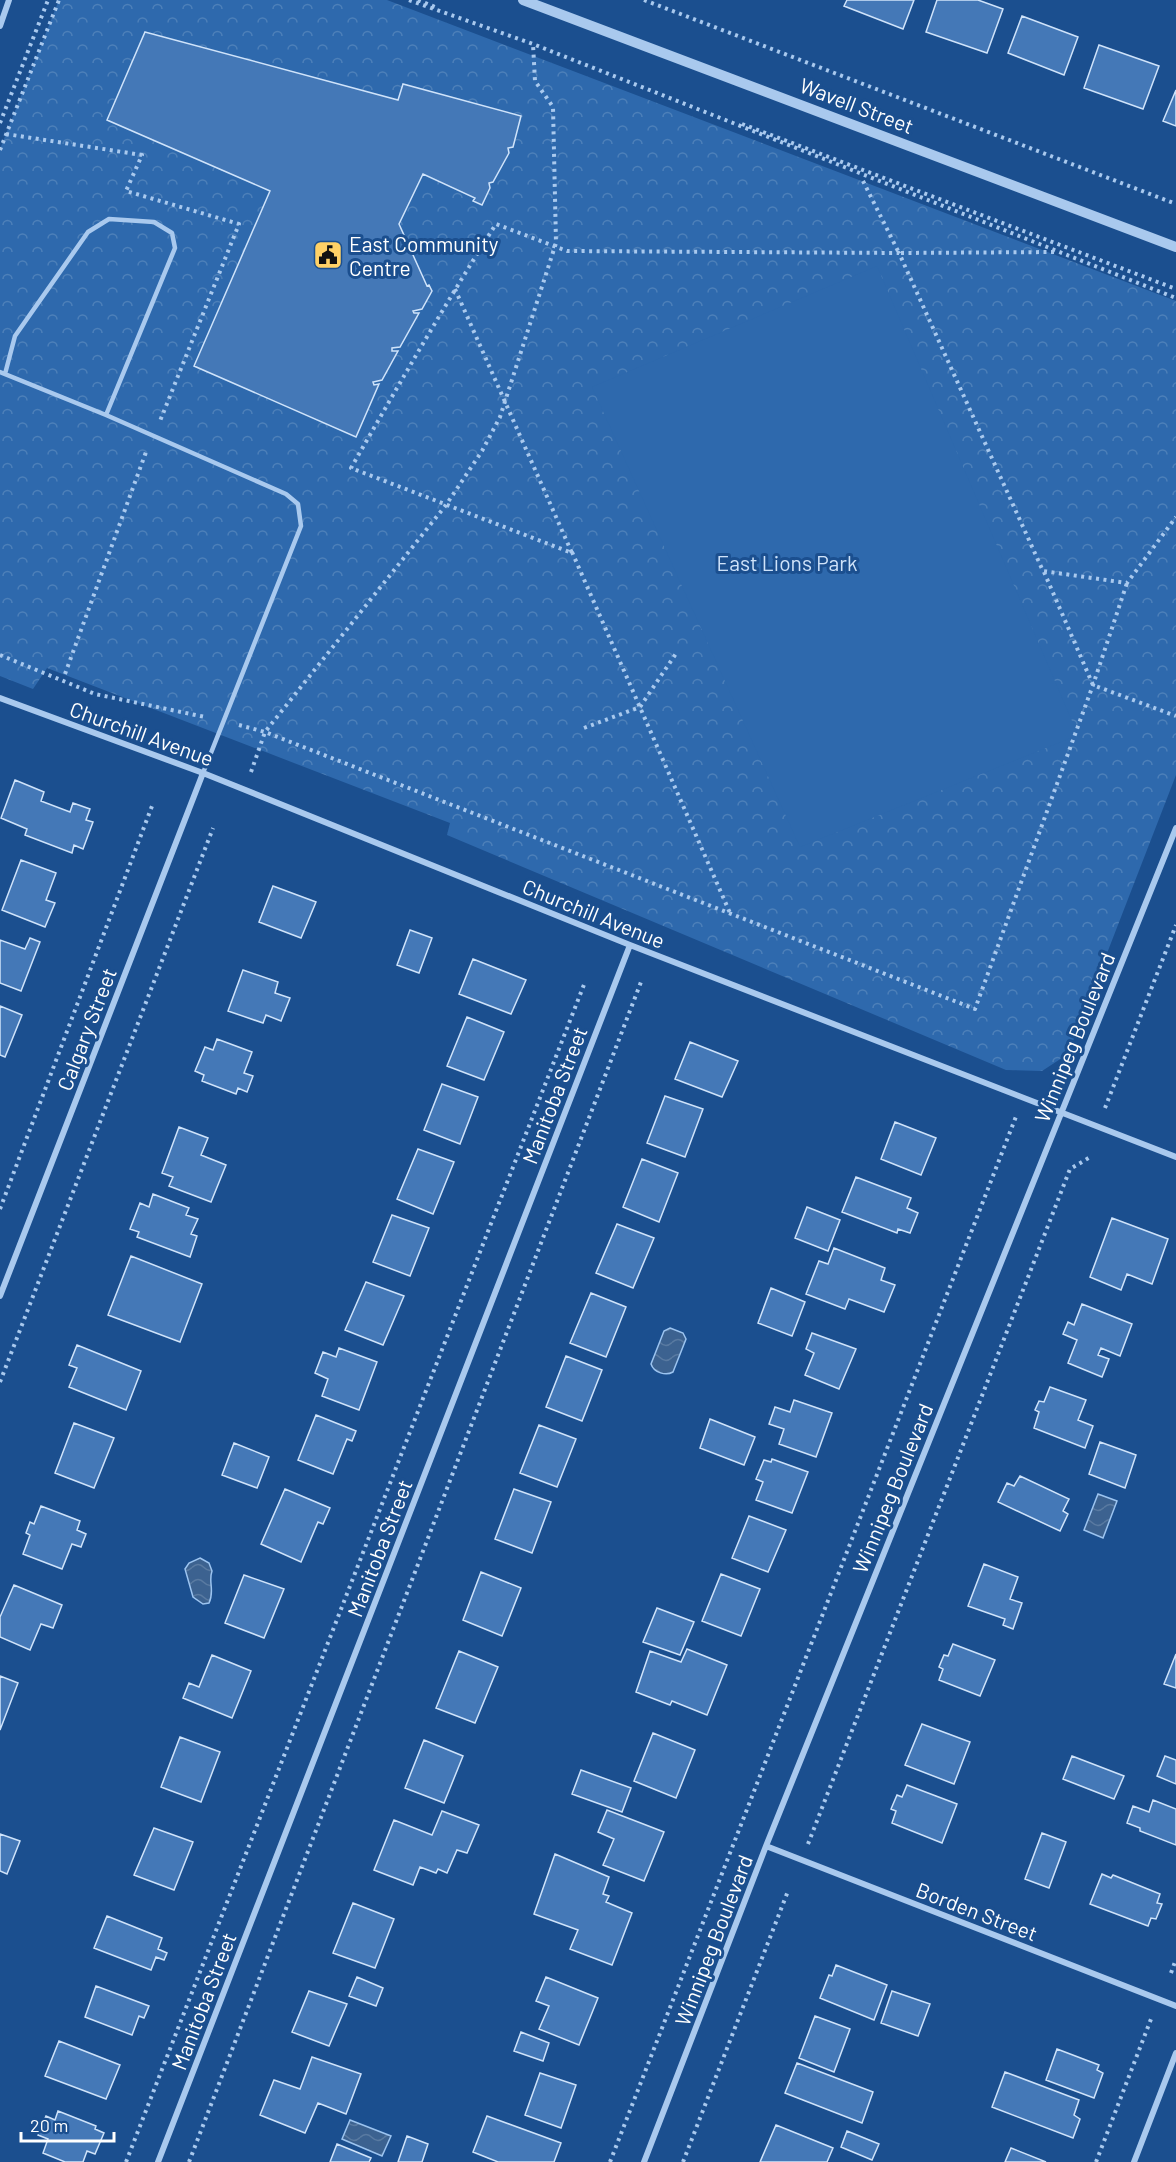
<svg xmlns="http://www.w3.org/2000/svg" width="1176" height="2162" viewBox="0 0 1176 2162" font-family="Barlow,sans-serif">
<defs>
<pattern id="park-crowns" width="20" height="18" patternUnits="userSpaceOnUse" patternTransform="scale(1.5)"><rect width="20" height="18" fill="#2e69ad"/><path d="M2 6a3 3 0 1 1 6 0M12 15a3 3 0 1 1 6 0" fill="none" stroke="#4d80b9"/></pattern>
<pattern id="water-waves" width="16" height="10" patternUnits="userSpaceOnUse" patternTransform="scale(1.5)"><rect width="16" height="10" fill="#3c6290"/><path d="M0 5q4-4 8 0t8 0" fill="none" stroke="#597aa1"/></pattern>
</defs>
<rect width="100%" height="100%" fill="#1b4f8f"/>
<!-- park -->
<path fill="url(#park-crowns)" d="M59,0H387L1176,301V775L1068,1054L1042,1071L1006,1070L447,835L450,823L47,668L33,689L0,676V149Z"/>
<!-- pitch -->
<path fill="#2e69ad" d="M877,266L1078,735L800,847L592,387Z"/>
<!-- water -->
<path fill="url(#water-waves)" stroke="#9cc4f0" stroke-width="1.5" d="M670,1328L683,1333L686,1339L673,1372C666,1376 654,1373 651,1364L664,1331Z
M1098,1494L1117,1501L1103,1538L1084,1530Z
M200,1558L209,1563L212,1571C208,1582 215,1591 209,1603L203,1604L193,1597L185,1569L189,1563Z
M350,2120L391,2136L382,2156L342,2139Z"/>
<!-- building -->
<path fill="#4478b7" stroke="#cfe3fa" stroke-width="1.5" d="M847,0H914L903,29L844,6Z
M937,0H978L1003,9L987,53L926,32Z
M1022,16L1078,37L1064,75L1008,53Z
M145,32L398,100L403,84L521,116L513,147L508,148L509,153L493,182L489,183L490,188L482,205L473,201L475,198L423,174L399,224L427,286L429,285L432,291L422,309L413,311L414,313H419L400,347L392,348V351H398L382,380L373,382L374,385L379,384L356,437L194,366L270,191L107,120Z
M1099,45L1159,66L1143,109L1084,88Z
M1176,90V126L1163,121Z
M15,780L44,792L41,801L70,812L73,803L90,809L86,820L93,822L83,849L74,845L72,853L25,835L27,829L1,818Z
M21,860L56,873L46,900L55,903L45,927L2,910Z
M273,886L316,902L301,938L259,922Z
M410,930L432,938L419,973L397,965Z
M30,938L40,942L21,991L0,983V940L25,949Z
M473,959L526,980L511,1014L459,994Z
M243,970L278,982L275,993L290,998L281,1021L266,1015L263,1023L228,1011Z
M0,1006L22,1015L5,1057L0,1055Z
M467,1017L504,1032L484,1080L447,1066Z
M217,1039L252,1052L244,1073L253,1076L247,1092L238,1088L236,1094L202,1081L204,1075L195,1071L205,1047L213,1050Z
M690,1042L738,1061L722,1097L675,1079Z
M442,1084L478,1097L460,1144L424,1130Z
M665,1096L703,1109L685,1157L647,1143Z
M895,1122L936,1138L921,1175L881,1159Z
M179,1127L208,1138L201,1155L226,1165L211,1202L169,1186L173,1177L162,1173Z
M418,1149L454,1162L433,1214L397,1199Z
M642,1159L678,1173L659,1222L623,1207Z
M856,1177L911,1198L907,1208L918,1213L910,1233L898,1229L897,1233L842,1212Z
M153,1194L189,1208L186,1215L198,1219L191,1234L197,1236L190,1257L137,1237L139,1232L130,1229L140,1203L149,1207Z
M807,1207L840,1220L828,1251L795,1238Z
M392,1215L429,1228L410,1276L373,1262Z
M1112,1218L1168,1239L1152,1284L1127,1274L1121,1290L1090,1277Z
M617,1224L654,1238L633,1288L596,1273Z
M834,1248L885,1268L881,1280L895,1285L884,1312L849,1299L845,1309L806,1294L819,1261L828,1264Z
M131,1256L202,1284L180,1342L108,1315Z
M366,1282L404,1296L383,1345L345,1330Z
M771,1288L805,1302L792,1336L758,1323Z
M591,1293L626,1307L606,1357L570,1343Z
M1082,1304L1132,1324L1120,1356L1101,1348L1098,1355L1109,1359L1102,1377L1068,1363L1077,1340L1063,1334L1068,1322L1074,1325Z
M812,1333L856,1349L839,1389L805,1375L814,1353L806,1349Z
M77,1345L141,1371L126,1410L69,1387L77,1368L69,1365Z
M339,1348L377,1362L359,1410L322,1396L328,1379L315,1373L323,1352L336,1357Z
M566,1356L602,1370L582,1421L546,1407Z
M1050,1387L1086,1400L1078,1420L1093,1426L1085,1448L1034,1428L1039,1412L1035,1410L1039,1401L1044,1402Z
M794,1400L832,1413L816,1457L779,1444L784,1429L769,1424L775,1407L790,1412Z
M316,1415L356,1431L352,1441L347,1439L333,1474L298,1460Z
M710,1419L755,1437L744,1465L700,1448Z
M74,1423L114,1438L94,1488L55,1473Z
M539,1425L576,1439L557,1487L520,1473Z
M1100,1442L1136,1455L1125,1488L1089,1474Z
M234,1443L269,1457L257,1488L222,1475Z
M772,1459L808,1472L792,1513L756,1500L763,1482L756,1479L764,1460L771,1462Z
M1020,1476L1069,1499L1063,1511L1068,1514L1060,1531L998,1502L1007,1483L1014,1486Z
M285,1489L330,1508L323,1524L318,1522L301,1562L261,1544Z
M514,1489L551,1502L532,1553L495,1539Z
M41,1506L80,1521L77,1530L86,1534L81,1547L72,1544L62,1569L23,1554L30,1535L26,1533L30,1522L34,1524Z
M749,1516L786,1530L768,1572L732,1558Z
M984,1564L1018,1577L1010,1599L1022,1603L1013,1629L1003,1625L1005,1619L968,1606Z
M481,1572L521,1588L502,1636L463,1620Z
M721,1574L760,1589L741,1636L702,1621Z
M244,1575L284,1589L264,1638L225,1623Z
M14,1585L62,1605L53,1628L41,1624L30,1650L0,1637V1617Z
M657,1608L694,1622L680,1655L643,1642Z
M953,1644L995,1660L980,1696L939,1680L943,1669L939,1667L944,1655L948,1656Z
M687,1649L727,1665L707,1715L672,1701L670,1705L636,1692L650,1651L681,1662Z
M459,1651L498,1667L475,1723L436,1708Z
M1176,1654V1688L1164,1684Z
M212,1655L251,1671L232,1718L183,1698L189,1683L199,1687Z
M0,1676L18,1683L0,1730Z
M922,1724L970,1742L954,1784L905,1765Z
M653,1733L695,1750L676,1798L634,1781Z
M180,1737L220,1752L201,1802L161,1787Z
M424,1740L463,1756L444,1803L405,1788Z
M1072,1756L1124,1776L1114,1799L1063,1779Z
M1165,1756L1176,1760V1784L1157,1776Z
M581,1770L631,1788L622,1812L572,1794Z
M907,1785L957,1804L942,1843L892,1823L896,1811L891,1809L897,1795L902,1797Z
M1153,1800L1176,1809V1845L1140,1831V1828L1127,1823L1133,1806L1149,1812Z
M607,1810L664,1832L644,1881L603,1865L614,1839L598,1832Z
M442,1811L479,1825L467,1853L457,1850L447,1873L438,1869L436,1873L420,1867L413,1885L374,1870L394,1820L432,1835Z
M154,1828L193,1842L174,1890L134,1875Z
M1042,1833L1066,1842L1049,1888L1025,1879Z
M0,1834L20,1841L7,1874L0,1871Z
M555,1854L609,1877L603,1894L609,1896L606,1902L632,1913L612,1965L570,1949L578,1930L534,1914Z
M1102,1874L1111,1878L1113,1875L1160,1894L1157,1903L1162,1904L1156,1919L1151,1918L1148,1926L1090,1904Z
M353,1903L394,1919L375,1968L333,1953Z
M107,1916L162,1938L158,1949L167,1953L164,1960L156,1957L151,1970L94,1948Z
M836,1965L887,1985L874,2020L820,1998L829,1975L832,1976Z
M357,1977L383,1988L376,2006L349,1996Z
M546,1977L598,1998L579,2045L539,2029L549,2006L536,2001Z
M96,1986L149,2006L144,2018L139,2016L132,2035L85,2017Z
M309,1991L347,2004L329,2046L292,2032Z
M892,1991L930,2004L918,2036L881,2023Z
M815,2016L850,2029L834,2072L799,2058Z
M521,2032L549,2043L543,2061L514,2051Z
M59,2041L120,2065L106,2099L45,2076Z
M1057,2049L1099,2065L1097,2070L1103,2073L1094,2098L1046,2080Z
M312,2057L361,2074L346,2114L318,2103L305,2133L260,2115L274,2080L300,2089Z
M797,2063L873,2092L862,2123L785,2093Z
M1005,2072L1079,2100L1074,2115L1080,2119L1073,2138L992,2107Z
M540,2073L576,2085L561,2128L525,2115Z
M58,2111L96,2126L95,2129L104,2133L95,2154L87,2151L83,2162H65L43,2153L48,2139L38,2135L46,2116L55,2120Z
M487,2116L561,2143L554,2162H498L473,2152Z
M776,2125L833,2148L827,2162H760Z
M847,2131L879,2144L872,2160L841,2147Z
M407,2136L428,2144L422,2162H398Z
M337,2144L371,2158L369,2162H330Z
M1011,2148L1046,2162H1005Z"/>
<g fill="none" stroke-linecap="round" stroke-linejoin="round">
<!-- path -->
<path stroke="#a9c9ee" stroke-width="4" stroke-dasharray="3 4.5" stroke-linecap="butt" d="M409,0L533,44L1176,298
M418,0L435,7
M644,0L1176,204
M0,123L48,0
M742,124L1176,289
M6,134L142,155L126,191L239,224L160,421
M0,150L59,0
M863,181L899,253L1056,252
M455,289L572,553L351,468C398,386 445,304 496,224L567,251L899,253L1043,571L1127,583L1176,517
M572,552L730,913
M1044,572L1093,685L1176,716
M0,655L95,694L205,717
M65,674L146,452
M239,725L265,732L975,1009L1093,685L1127,583
M584,728L640,707L677,652
M251,772L265,732L446,505L482,451L500,417L556,243L553,107L535,81L533,44
M1105,1108L1176,925
M0,1209L152,806
M0,1382L213,828
M808,1844L1070,1169L1092,1156
M1171,1973L1176,1959
M126,2162L585,982
M189,2162L641,982
M610,2162L1017,1114
M683,2162L788,1891
M1096,2162L1151,2019"/>
<!-- service -->
<path stroke="#a9c9ee" stroke-width="4.5" d="M0,372L106,415L286,494L298,504L301,526L203,773
M5,374L15,336L88,232L109,219L154,222L172,233L175,248L106,415"/>
<!-- minor -->
<path stroke="#a9c9ee" stroke-width="6" d="M0,26L9,0
M0,698L203,773L630,945L1176,1157
M0,1296L203,773
M766,1846L1176,2006
M158,2162L630,945
M644,2162L766,1846L1176,828
M1134,2162L1176,2053"/>
<!-- tertiary -->
<path stroke="#a9c9ee" stroke-width="10" d="M523,0L1176,247"/>
</g>
<!-- icons -->
<defs>
<g id="civic-square" transform="scale(1.5)"><rect x="-9" y="-9" width="18" height="18" rx="4" fill="#ffd166" stroke="#1b4f8f"/><path d="M-.6-6.5H3V-4.5H.6V-3L4-1V1h2V6H-6V1h2V-1L-.6-3ZM-1.2 2.5V6h2.4V2.5Z" fill="#111"/></g>
</defs>
<g fill-rule="evenodd">
<use href="#civic-square" x="328" y="255"/>
</g>
<g text-anchor="middle" dominant-baseline="central" stroke-width="6" stroke-linejoin="round" paint-order="stroke">
<!-- street labels -->
<g font-size="21" fill="#fff" stroke="#1b4f8f">
<text transform="translate(857 105) rotate(21)">Wavell Street</text>
<text transform="translate(142 733) rotate(20)">Churchill Avenue</text>
<text transform="translate(594 913) rotate(22)">Churchill Avenue</text>
<text transform="translate(86 1029) rotate(-69)">Calgary Street</text>
<text transform="translate(1074 1037) rotate(-68)">Winnipeg Boulevard</text>
<text transform="translate(554 1095) rotate(-69)">Manitoba Street</text>
<text transform="translate(892 1488) rotate(-68)">Winnipeg Boulevard</text>
<text transform="translate(379 1548) rotate(-69)">Manitoba Street</text>
<text transform="translate(977 1911) rotate(21)">Borden Street</text>
<text transform="translate(713 1940) rotate(-69)">Winnipeg Boulevard</text>
<text transform="translate(203 2001) rotate(-69)">Manitoba Street</text>
</g>
<!-- poi labels -->
<g font-size="21" fill="#fff" stroke="#1b4f8f" text-anchor="start">
<text x="349" y="243">East Community<tspan x="349" dy="24">Centre</tspan></text>
</g>
<!-- park labels -->
<g font-size="21" fill="#cfe3fa" stroke="#1b4f8f">
<text x="787" y="562">East Lions Park</text>
</g>
</g>
<!-- scale -->
<path d="M21 2132v9h93v-9" fill="none" stroke="#ffffff" stroke-width="3"/>
<text x="30" y="2132" font-size="18" fill="#ffffff" stroke="#1b4f8f" stroke-width="4.5" paint-order="stroke">20 m</text>
</svg>
